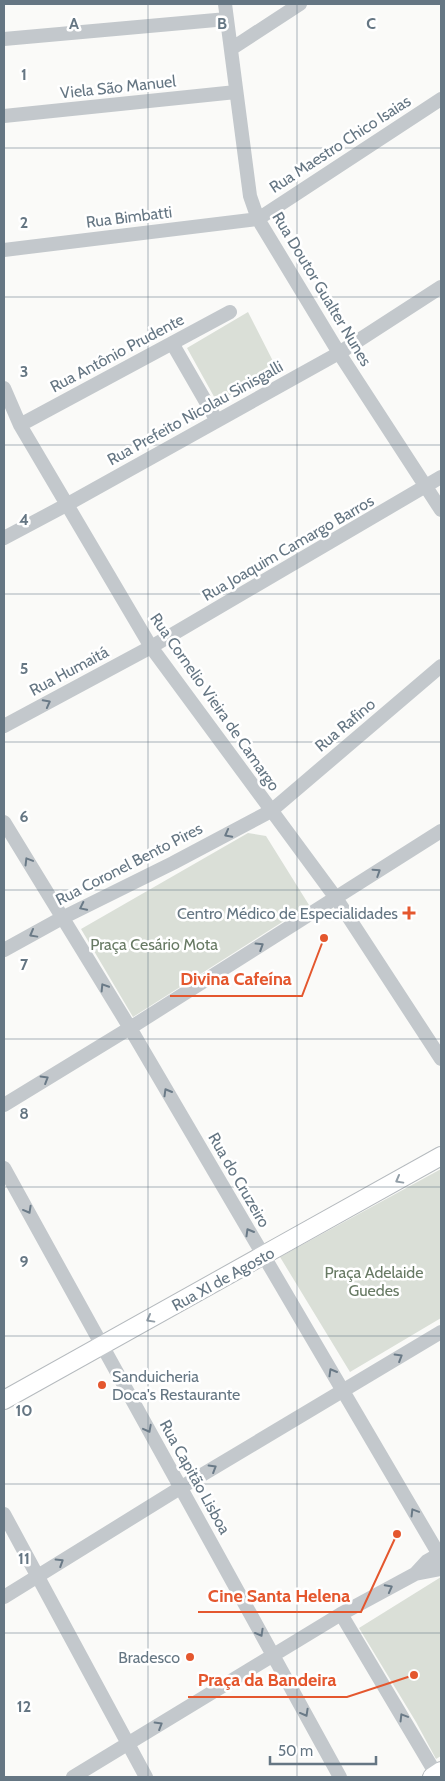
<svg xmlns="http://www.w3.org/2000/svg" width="445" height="1781" viewBox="0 0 445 1781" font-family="Cabin,sans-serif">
<rect width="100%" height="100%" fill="#fafaf8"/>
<!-- green -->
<path fill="#dadfd7" d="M248,312L278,371L217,402L187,348Z
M248,833L266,836L309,905L133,1017L81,929Z
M441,1169V1318L350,1372L280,1257Z
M441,1577V1756L436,1759L416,1722L359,1628Z"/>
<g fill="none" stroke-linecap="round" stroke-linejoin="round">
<!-- major casing -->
<g stroke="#b5babe" stroke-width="20">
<path id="major" d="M4,1400L441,1156
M432,1777L441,1771"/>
</g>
<!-- minor -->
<path stroke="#c3c8cc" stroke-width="14" d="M225,4L250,196L258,219L339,353L441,510
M4,39L227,19
M231,49L300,4
M4,116L236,92
M4,250L258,219L441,99
M172,343L217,421
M4,388L20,425L151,647L336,898L441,1059
M20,425L230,312
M4,538L68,504L339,353L441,287
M4,726L151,647L441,477
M4,822L130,1028L441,1558
M4,950L62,918L173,863L271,811L441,666
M4,1105L130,1028L441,831
M4,1168C117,1370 228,1574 340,1777
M4,1514L146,1777
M415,1574L441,1569
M4,1597L180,1488L441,1332
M341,1614L436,1774
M73,1777L341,1614L415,1574L427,1561L441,1553"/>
<!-- major -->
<use href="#major" stroke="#fff" stroke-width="18"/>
</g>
<!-- one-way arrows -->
<defs><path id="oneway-chevron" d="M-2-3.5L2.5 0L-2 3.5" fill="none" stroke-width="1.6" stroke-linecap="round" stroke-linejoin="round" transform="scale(1.25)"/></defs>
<g stroke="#6a7a87">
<use href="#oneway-chevron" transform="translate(47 703) rotate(-28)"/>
<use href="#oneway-chevron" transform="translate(228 834) rotate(152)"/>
<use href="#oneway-chevron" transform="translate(28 861) rotate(-121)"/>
<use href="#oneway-chevron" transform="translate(377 872) rotate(-33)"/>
<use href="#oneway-chevron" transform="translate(83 907) rotate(154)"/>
<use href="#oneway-chevron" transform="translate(33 934) rotate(151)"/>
<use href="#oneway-chevron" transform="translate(260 946) rotate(-32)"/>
<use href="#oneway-chevron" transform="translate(104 987) rotate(-122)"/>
<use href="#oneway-chevron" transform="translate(45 1079) rotate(-31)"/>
<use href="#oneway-chevron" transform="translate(167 1092) rotate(-120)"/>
<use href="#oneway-chevron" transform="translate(28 1210) rotate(61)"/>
<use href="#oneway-chevron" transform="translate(249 1232) rotate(-120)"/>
<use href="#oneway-chevron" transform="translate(399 1357) rotate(-31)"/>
<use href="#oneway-chevron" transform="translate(332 1372) rotate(-120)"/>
<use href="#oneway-chevron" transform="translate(148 1429) rotate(62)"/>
<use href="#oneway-chevron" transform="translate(213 1468) rotate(-31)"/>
<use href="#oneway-chevron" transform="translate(414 1512) rotate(-121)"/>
<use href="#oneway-chevron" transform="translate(60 1562) rotate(-32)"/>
<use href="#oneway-chevron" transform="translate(389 1588) rotate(-28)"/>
<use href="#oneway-chevron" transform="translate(260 1633) rotate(61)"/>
<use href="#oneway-chevron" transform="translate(305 1713) rotate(61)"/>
<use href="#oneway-chevron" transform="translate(403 1717) rotate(-121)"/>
<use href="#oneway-chevron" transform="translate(159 1725) rotate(-31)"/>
</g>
<g stroke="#939fa8">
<use href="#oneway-chevron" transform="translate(399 1180) rotate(151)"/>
<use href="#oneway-chevron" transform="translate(150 1319) rotate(151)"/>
</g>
<!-- grid -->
<path fill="none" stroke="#657683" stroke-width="1" stroke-opacity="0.55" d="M148,4V1777M297,4V1777M4,148H441M4,297H441M4,445H441M4,594H441M4,742H441M4,890H441M4,1039H441M4,1187H441M4,1336H441M4,1484H441M4,1633H441"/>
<!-- markers -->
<g fill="#e4572e" stroke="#fff" stroke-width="2">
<path d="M406.5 905.5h5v5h5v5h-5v5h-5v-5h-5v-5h5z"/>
<circle cx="102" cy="1385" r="5"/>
<circle cx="190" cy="1657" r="5"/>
</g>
<g text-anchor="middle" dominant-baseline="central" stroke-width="5" stroke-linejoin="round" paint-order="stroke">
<!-- street labels -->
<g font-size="16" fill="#657683" stroke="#fff">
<text transform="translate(118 87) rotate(-6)">Viela São Manuel</text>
<text transform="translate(340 144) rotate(-33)">Rua Maestro Chico Isaias</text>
<text transform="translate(129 217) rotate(-7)">Rua Bimbatti</text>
<text transform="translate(322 289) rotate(59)">Rua Doutor Gualter Nunes</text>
<text transform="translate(117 353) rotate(-28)">Rua Antônio Prudente</text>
<text transform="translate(195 413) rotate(-29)">Rua Prefeito Nicolau Sinisgalli</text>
<text transform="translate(288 548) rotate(-30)">Rua Joaquim Camargo Barros</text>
<text transform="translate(69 671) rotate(-28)">Rua Humaitá</text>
<text transform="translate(215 702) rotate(55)">Rua Cornelio Vieira de Camargo</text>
<text transform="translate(345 725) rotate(-40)">Rua Rafino</text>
<text transform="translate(129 864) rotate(-27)">Rua Coronel Bento Pires</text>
<text transform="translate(239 1180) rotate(60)">Rua do Cruzeiro</text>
<text transform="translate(223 1279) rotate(-29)">Rua XI de Agosto</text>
<text transform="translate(195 1477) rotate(61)">Rua Capitão Lisboa</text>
</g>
<!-- poi labels -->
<g font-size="16" fill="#657683" stroke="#fff" text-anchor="end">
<text x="398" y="913">Centro Médico de Especialidades</text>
<text x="112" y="1376" text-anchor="start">Sanduicheria<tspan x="112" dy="18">Doca's Restaurante</tspan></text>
<text x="180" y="1657">Bradesco</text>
</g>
<!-- park labels -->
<g font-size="16" fill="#687a64" stroke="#fff">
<text x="154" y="944">Praça Cesário Mota</text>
<text x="374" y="1272">Praça Adelaide<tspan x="374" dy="18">Guedes</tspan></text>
</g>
</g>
<g font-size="16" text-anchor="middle" font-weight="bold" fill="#657683" stroke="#fff" stroke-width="5" stroke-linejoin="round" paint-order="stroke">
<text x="74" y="29">A</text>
<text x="222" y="29">B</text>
<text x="371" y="29">C</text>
<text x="24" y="80">1</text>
<text x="24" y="228">2</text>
<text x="24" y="377">3</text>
<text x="24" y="525">4</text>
<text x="24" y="674">5</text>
<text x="24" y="822">6</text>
<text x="24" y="970">7</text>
<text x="24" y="1119">8</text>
<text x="24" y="1267">9</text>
<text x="24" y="1416">10</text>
<text x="24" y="1564">11</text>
<text x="24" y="1712">12</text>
</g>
<!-- callouts -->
<path fill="none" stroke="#e4572e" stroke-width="2" d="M324 938L302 996H170M397 1534L361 1612H198M414 1675L347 1697H188"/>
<g fill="#e4572e" stroke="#fff" stroke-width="2">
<circle cx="324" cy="938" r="5"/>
<circle cx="397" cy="1534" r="5"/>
<circle cx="414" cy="1675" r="5"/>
</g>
<g font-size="18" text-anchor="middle" font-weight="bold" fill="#e4572e" stroke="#fff" stroke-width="5" stroke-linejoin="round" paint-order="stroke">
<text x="236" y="985">Divina Cafeína</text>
<text x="279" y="1602">Cine Santa Helena</text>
<text x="267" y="1686">Praça da Bandeira</text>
</g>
<!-- border -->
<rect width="445" height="1781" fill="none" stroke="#657683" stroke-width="10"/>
<!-- scale -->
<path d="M270 1756v8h106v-8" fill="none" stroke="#657683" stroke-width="2.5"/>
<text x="278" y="1756" font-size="15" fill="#657683" stroke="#ffffff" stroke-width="4" paint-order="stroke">50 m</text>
</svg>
